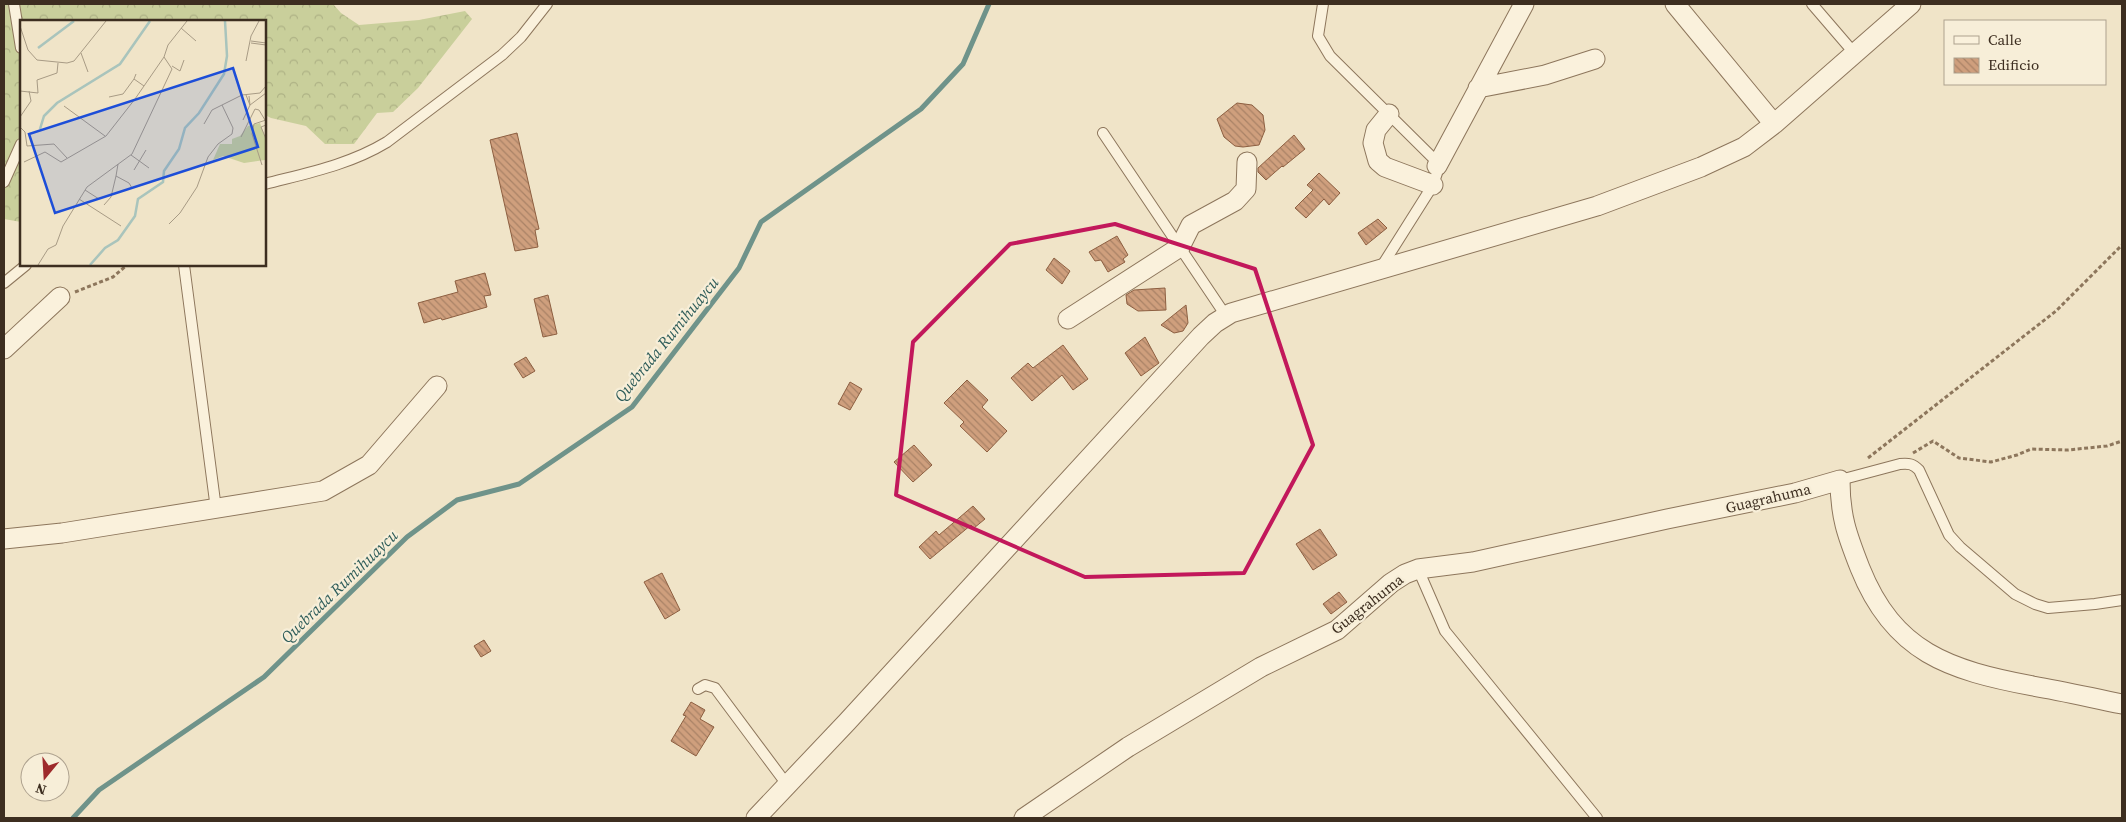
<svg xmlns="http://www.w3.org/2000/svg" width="2126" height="822" viewBox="0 0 2126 822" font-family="'Source Serif 4',serif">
<defs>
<pattern id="forest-crowns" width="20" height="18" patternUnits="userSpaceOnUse" patternTransform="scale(1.25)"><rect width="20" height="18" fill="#c9cf9b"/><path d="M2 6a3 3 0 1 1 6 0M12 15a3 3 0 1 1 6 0" fill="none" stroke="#aeb285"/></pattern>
<pattern id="building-back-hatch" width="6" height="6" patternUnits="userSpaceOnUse" patternTransform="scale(1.25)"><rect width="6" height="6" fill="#cf9f7d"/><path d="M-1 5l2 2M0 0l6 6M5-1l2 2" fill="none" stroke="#a98266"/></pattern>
</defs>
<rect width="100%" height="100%" fill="#f0e4c8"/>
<!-- forest -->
<path fill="url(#forest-crowns)" d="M4,4H333L341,13L359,25L419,20L465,11L472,19L418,88L393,112L377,113L354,144H325L306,126L271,118L265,115V21H21V222L4,219Z"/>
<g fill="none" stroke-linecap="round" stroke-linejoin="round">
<!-- stream -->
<path stroke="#6f938a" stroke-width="5" d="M73,818L99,790L264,677L407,537L457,500L519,484L632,407L739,268L761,222L921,109L963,64L989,4"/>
</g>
<!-- building -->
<path fill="url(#building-back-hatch)" stroke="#8d5f41" d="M1237,103L1252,105L1263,115L1265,130L1259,145L1243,147L1235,146L1224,137L1217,119Z
M517,133L539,229L535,230L538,247L515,251L490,140Z
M1294,135L1305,149L1283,167L1282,166L1266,180L1258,172V168Z
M1319,173L1340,193L1329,205L1324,199L1306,218L1295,208L1313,190L1307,185Z
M1378,219L1387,228L1366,245L1358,233Z
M1117,236L1128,255L1123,259L1125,262L1108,272L1101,260L1095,261L1089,252Z
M1054,258L1070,271L1062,284L1046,270Z
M485,273L491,295L484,296L487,307L442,320L441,318L424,323L418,303L458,292L455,281Z
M1165,288L1166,310L1138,311L1127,304L1126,295L1134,290Z
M548,295L557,334L543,337L534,299Z
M1186,305L1188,323L1183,331L1174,333L1161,325Z
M1145,337L1159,363L1141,376L1125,353Z
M1063,345L1088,379L1073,390L1062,375L1032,401L1011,378L1028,363L1033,368Z
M526,357L535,371L523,378L514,364Z
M967,380L988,400L982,407L1007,431L987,452L960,426L964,422L944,403Z
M850,382L862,389L850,410L838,404Z
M914,445L932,465L913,482L894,462Z
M973,506L985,519L974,528L971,525L930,559L919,547L936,531L939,535Z
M1320,529L1337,555L1313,570L1296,544Z
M662,573L680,610L665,619L644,582Z
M1339,592L1347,602L1331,614L1323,604Z
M484,640L491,651L481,657L474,646Z
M691,702L705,710L700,719L714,727L696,756L671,741L686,716L683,715Z"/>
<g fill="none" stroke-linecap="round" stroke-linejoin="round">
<!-- lane casing -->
<g stroke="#8d765c" stroke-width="12">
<path id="lane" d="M14,4L21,48
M1323,4L1318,36L1330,56L1435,160L1437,173L1433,185L1380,269
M1812,4L1855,54
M1103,133L1226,316
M4,182L21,144
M265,184C307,173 349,165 387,142L502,55L521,37L547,4
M184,265L216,509
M4,283L26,265
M1840,480L1900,464C1909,463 1913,464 1919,470L1949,535L1960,547L2015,594L2035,604L2048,608L2095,604L2122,600
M1418,569L1445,631L1597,818
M698,689L705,685L715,688L788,786"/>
</g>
<!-- street casing -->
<g stroke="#8d765c" stroke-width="21">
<path id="street" d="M1675,4L1774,124
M1478,88L1545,75L1595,59
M1389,114L1376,130L1373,143L1378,161L1385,167L1433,185
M1437,166L1524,4
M1068,319L1180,247L1191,225L1235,201L1246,189L1247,162
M4,349L60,297
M4,539L62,533L323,491L369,465L437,386
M756,818L847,722L1201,336L1215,323L1231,313L1597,206L1701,167L1744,147L1774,124L1911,4
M1024,818L1128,747L1261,667L1337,630L1391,583L1405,574L1418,569L1473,562L1667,519L1795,493L1840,480C1840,516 1847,535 1860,568C1894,653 1949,670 2033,686C2063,691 2092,698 2122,704"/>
</g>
<!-- path -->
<path stroke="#8d765c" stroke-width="3" stroke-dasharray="4 2.5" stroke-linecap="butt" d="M75,292L113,277L127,265
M1913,453L1933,441L1959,458L1991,462L2017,455L2031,449L2068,450L2107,446L2122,441
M1868,458L2056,311L2122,245"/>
<!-- lane -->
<use href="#lane" stroke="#faf1dc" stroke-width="10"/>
<!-- street -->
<use href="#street" stroke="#faf1dc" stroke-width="19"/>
</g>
<!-- marked area -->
<path fill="none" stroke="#c2185b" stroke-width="4" stroke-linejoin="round" d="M1115,224L1255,269L1313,445L1244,573L1085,577L896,495L913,342L1010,244Z"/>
<g text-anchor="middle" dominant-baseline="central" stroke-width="4.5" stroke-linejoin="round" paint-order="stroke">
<!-- street labels -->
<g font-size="15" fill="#3d2e20" stroke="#f7eed8">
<text transform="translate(1768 498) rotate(-13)">Guagrahuma</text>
<text transform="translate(1367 604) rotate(-38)">Guagrahuma</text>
</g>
<!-- water labels -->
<g font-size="16" font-style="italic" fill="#2f5d5a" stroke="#f7eed8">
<text transform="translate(666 339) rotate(-51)">Quebrada Rumihuaycu</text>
<text transform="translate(339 586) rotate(-44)">Quebrada Rumihuaycu</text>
</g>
</g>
<!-- overview -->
<g transform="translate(20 20)">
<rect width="246" height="246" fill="#f0e4c8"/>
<path d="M240,103L246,120L245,140L224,143L203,136L193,140L200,124H212V119L220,116L228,106Z" fill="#c9cf9b"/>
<path fill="none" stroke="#a9c4bc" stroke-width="2.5" d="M18,28L54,1M20,109L24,96L37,83L100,44L130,1M70,245L85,228L98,220L115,196L118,179L143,162L144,151L159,129L165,108L179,93L204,54L207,36L205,1"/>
<path fill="none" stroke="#a89b85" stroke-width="1" d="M0,6L8,30L17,40L47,43L54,41L86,1M161,8L176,21M231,21L246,23M231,23L246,25M61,33L68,52M226,41L231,16L239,1M152,46L160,51L164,40M116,54L114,59L124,66M0,71L18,73L17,60L37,53L38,43M226,75L230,85L229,76M89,77L103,74L114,59M44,86L85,116M0,97L11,81L9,71M223,100L230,85L246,73M184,104L192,90L222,75L240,73L246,66M246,105L241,107L246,119M0,107L5,112L7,126L34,124L47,138M221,117L235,89L239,90L245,100M111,135L129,148M4,142L25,132L41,142L86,116L115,79L144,37L148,25L167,1M98,144L96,156L109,163L112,168M242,145L232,114L234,104L246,100M114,150L126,130M65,170L79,179M59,179L101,206M84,185L91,177L96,156M149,204L160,193L177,167L188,137L198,124L212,114L213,108L202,85M18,245L28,229L36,225L43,206L67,167L112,134L152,49L144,37"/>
<path fill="#1d4ed8" fill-opacity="0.15" stroke="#1d4ed8" stroke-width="2.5" d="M213,48L238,127L35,193L9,114Z"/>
<rect width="246" height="246" fill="none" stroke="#3d2e20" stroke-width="2.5"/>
</g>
<!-- border -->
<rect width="2126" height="822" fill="none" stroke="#3d2e20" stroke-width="10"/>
<!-- legend -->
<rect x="1944" y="20" width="162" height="65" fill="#f7eed8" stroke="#ada18e"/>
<rect x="1954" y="36" width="25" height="8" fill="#faf1dc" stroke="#ada18e"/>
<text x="1988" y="45" font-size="15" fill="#3d2e20">Calle</text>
<rect x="1954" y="58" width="25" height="15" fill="url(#building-back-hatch)" stroke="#ada18e"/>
<text x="1988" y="70" font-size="15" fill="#3d2e20">Edificio</text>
<!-- north arrow -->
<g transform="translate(45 777) rotate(198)"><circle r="24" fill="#f7eed8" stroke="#ada18e"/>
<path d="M0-4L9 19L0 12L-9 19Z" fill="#9e2a2b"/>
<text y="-8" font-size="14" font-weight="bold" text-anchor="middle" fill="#3d2e20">N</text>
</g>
</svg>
